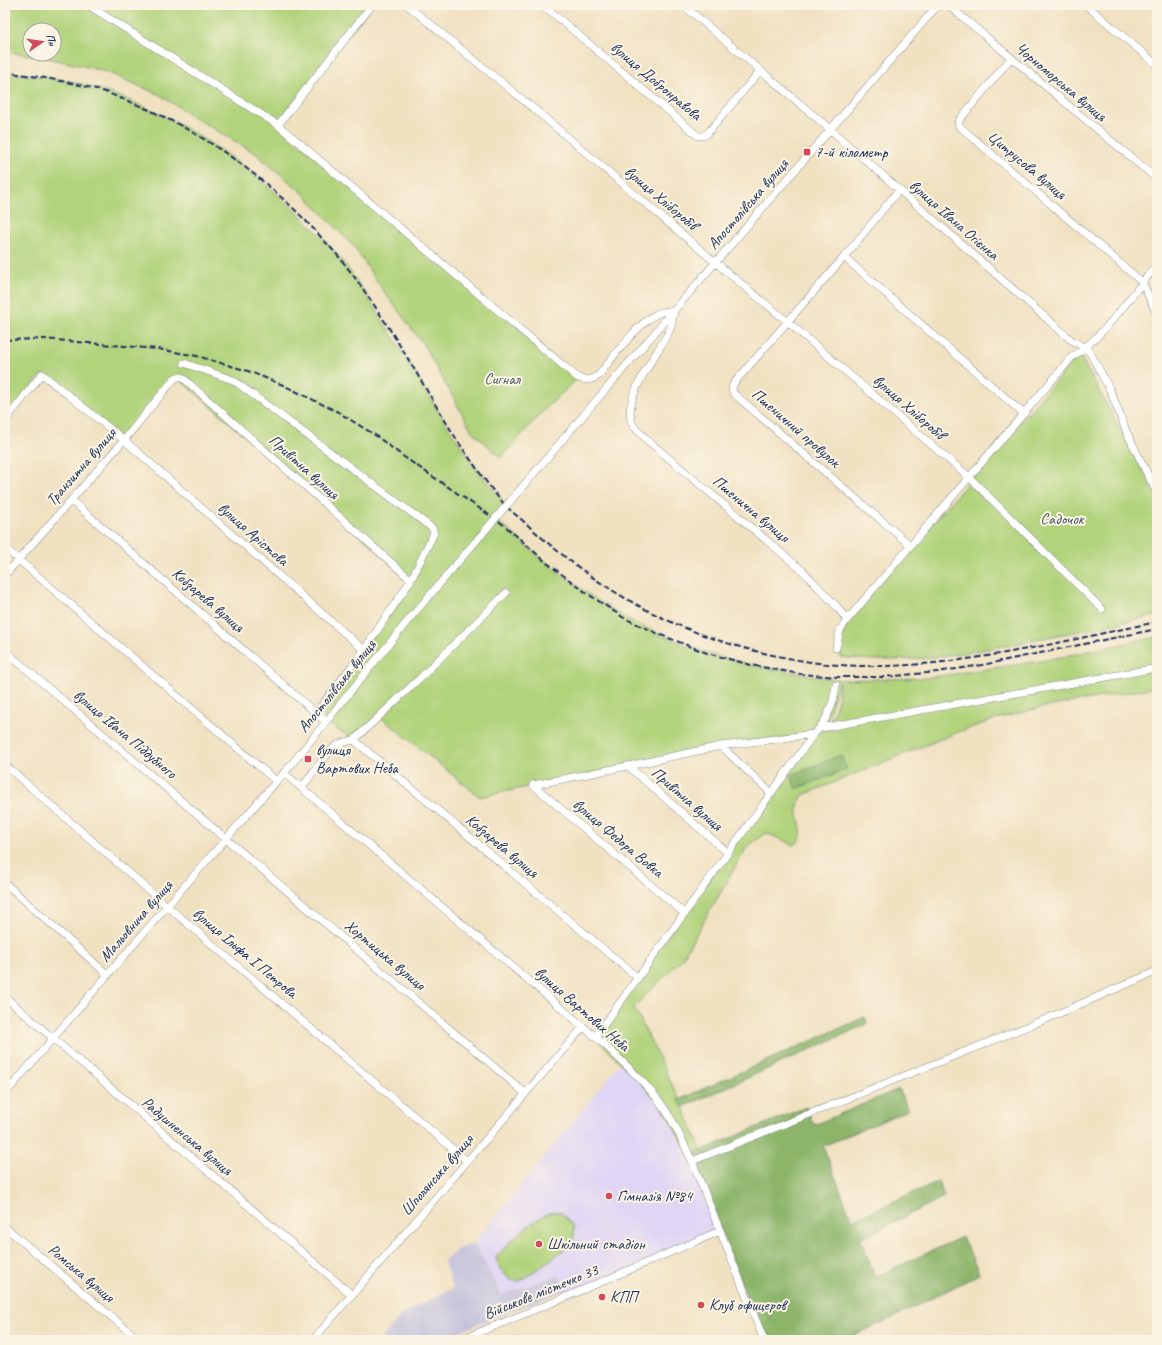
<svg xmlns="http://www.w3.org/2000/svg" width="1162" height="1345" viewBox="0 0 1162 1345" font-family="Caveat,sans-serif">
<rect width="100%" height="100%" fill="#fcf5e5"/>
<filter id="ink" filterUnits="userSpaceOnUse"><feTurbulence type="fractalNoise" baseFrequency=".025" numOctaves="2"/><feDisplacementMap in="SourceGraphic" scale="8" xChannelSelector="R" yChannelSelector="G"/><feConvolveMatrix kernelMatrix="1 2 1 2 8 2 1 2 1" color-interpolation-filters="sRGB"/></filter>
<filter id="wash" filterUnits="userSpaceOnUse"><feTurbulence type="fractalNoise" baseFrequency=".012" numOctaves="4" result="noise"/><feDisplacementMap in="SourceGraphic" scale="16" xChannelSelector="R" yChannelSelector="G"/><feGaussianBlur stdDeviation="0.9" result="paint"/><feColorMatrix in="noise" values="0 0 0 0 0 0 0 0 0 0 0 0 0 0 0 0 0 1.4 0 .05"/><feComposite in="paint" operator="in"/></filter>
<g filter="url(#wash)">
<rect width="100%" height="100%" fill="#f0e1c1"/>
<!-- built -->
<path fill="#dfd5f5" d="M622,1061L669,1116L720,1231L566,1297L559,1275L502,1295L474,1243Z"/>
<!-- industrial -->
<path fill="#c3c1db" d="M474,1243L502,1295L559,1275L564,1290L438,1340H380L402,1314L453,1288L444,1261L458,1249Z"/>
<!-- green -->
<path fill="#b1d37b" stroke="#66816c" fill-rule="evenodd" d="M5,5H372L278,125L578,378L540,414L501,458L472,431L423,344L380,286L355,248L303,193L255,153L197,119L160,95L107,72L62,61L5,51ZM30,30H54V54H30Z
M5,72C33,76 63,79 91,87C186,115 279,185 342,260C350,271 358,283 366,295C401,346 430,402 466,453C478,472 493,488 506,505L495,519L547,563L588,594L625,618L661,635L707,653L751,665L839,680L926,678L1041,661L1157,637V687L1040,708L996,719L953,734L803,795C801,799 798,803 798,807C796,820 809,837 794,845L766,833L747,847L681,960L634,1007L683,1107L702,1151L690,1155L659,1102L595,1037L814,734L721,746L480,797L382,718L354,740L326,722L321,706L411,580L177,377L124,440L42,374L5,421ZM839,682C840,703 834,713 823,731Z
M1079,354L1157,497V615C1115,624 1074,632 1032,640C969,653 904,666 840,657C839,643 843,631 850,619Z
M552,1212H561L574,1227V1238L568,1247L528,1276L519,1281L510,1280L500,1269L496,1258C506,1244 535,1217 552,1212Z"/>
<!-- forest -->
<path fill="#8cb56b" stroke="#547264" d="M841,755L847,769L796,789L791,775Z
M865,1017L867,1024L683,1107L678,1100Z
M899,1089L908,1110L823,1146L852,1220L939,1181L944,1197L860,1239L875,1277L962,1237L980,1274L892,1318L843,1340H764L690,1155L806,1107L814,1125Z"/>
</g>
<g filter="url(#ink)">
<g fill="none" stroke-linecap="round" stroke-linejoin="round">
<!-- minor casing -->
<g stroke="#868890" stroke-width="8">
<path id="minor" d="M88,5L278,125L578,378C587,381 592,380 599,375C612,358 642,317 662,312C665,311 670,311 674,311
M407,5L539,113L716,263L788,322L969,477L1102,609
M543,5L698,136H703L707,134L760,71
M683,5L831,130L1070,339L1085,348L1091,354L1110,390L1127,433L1157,493
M948,5L1157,179
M1086,5L1157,65
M1011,58L961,118L958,122L959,126L1142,282L1157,314
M278,125L372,5
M899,190L844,257L735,382L732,387L733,393L910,545
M844,257L1024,414
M674,313C672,318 672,324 670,329C660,352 619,399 633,425C636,430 642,434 646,439L803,571L838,608L847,620
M184,363L233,380L432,528L434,533L411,580L364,650L316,713
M594,403L938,5
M5,421L42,374L124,440L364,650
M71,500L326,722
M5,548L276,781
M5,575L124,440L174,379L177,377H182L411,580
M836,648L840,630L847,620L1072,357C1107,334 1130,296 1157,265
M5,651L525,1093
M821,728L1157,668
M354,740L419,679L506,593
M721,746L771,793
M5,765L167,906L467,1161
M628,766L728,853
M284,773L606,1046C629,1068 653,1089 670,1117C678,1131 685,1146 692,1161L764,1340
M533,785L628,766L721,746L814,734
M533,785L685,914
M302,787C312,775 323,756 336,746C341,743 348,741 354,740L638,978
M5,883L108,975
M5,997L352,1295
M595,1037L814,734C827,722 834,702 836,685
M5,1094L167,906L290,766L406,623
M692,1161L1046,1019L1157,971
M5,1227L139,1340
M313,1340L583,1027
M460,1340L566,1297L720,1231"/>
</g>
<!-- minor -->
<use href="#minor" stroke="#fff" stroke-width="7"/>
<!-- rail -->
<path stroke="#1b2f5e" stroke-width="2" stroke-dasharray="6 3" stroke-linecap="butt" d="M5,72C33,76 61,80 88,87C99,89 110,94 120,98C196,126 266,176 320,236C328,245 336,253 343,262C379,308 408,359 438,409C448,425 457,441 468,456C480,473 492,491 506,506C514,514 524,521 532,529C605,595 682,636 777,656C798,660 819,664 840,665C947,672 1052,643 1157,622
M5,340L44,339L158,349L197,356L248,371L283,385L338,412L375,435L404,457L504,525L547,563L588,594L624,618L661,635L707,653L751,665L800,674L836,677H883L937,672L982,665L1157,629"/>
<!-- minor-bridge casing -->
<g stroke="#868890" stroke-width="8" stroke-linecap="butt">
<path id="minor-bridge" d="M406,623L594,403"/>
</g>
<!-- minor-bridge -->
<use href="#minor-bridge" stroke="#fff" stroke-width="7"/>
</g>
</g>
<!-- markers -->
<g fill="#d1495b" stroke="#fcf5e5" stroke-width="1.5">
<rect x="803" y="148" width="8" height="8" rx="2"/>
<rect x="304" y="755" width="8" height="8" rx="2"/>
<circle cx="609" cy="1196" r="4"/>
<circle cx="539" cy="1244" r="4"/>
<circle cx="602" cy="1297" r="4"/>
<circle cx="701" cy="1305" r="4"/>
</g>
<g text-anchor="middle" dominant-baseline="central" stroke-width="4" stroke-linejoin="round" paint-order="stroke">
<!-- street labels -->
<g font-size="16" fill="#1b2f5e" stroke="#fcf5e5">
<text transform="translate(656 81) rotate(40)">вулиця Добронравова</text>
<text transform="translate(1061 82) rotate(40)">Чорноморська вулиця</text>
<text transform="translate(1027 165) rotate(40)">Цитрусова вулиця</text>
<text transform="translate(661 198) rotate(40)">вулиця Хліборобів</text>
<text transform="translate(748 204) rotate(-49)">Апостолівська вулиця</text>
<text transform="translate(954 220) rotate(41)">вулиця Івана Огієнка</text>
<text transform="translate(909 407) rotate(41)">вулиця Хліборобів</text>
<text transform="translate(796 428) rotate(41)">Пшеничний провулок</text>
<text transform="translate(81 467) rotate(-49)">Транзитна вулиця</text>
<text transform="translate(304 467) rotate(42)">Привітна вулиця</text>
<text transform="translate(751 509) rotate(40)">Пшенична вулиця</text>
<text transform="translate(253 534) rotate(41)">вулиця Арістова</text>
<text transform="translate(208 600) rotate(41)">Кобзарева вулиця</text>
<text transform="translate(337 686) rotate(-51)">Апостолівська вулиця</text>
<text transform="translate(125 734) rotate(40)">вулиця Івана Піддубного</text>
<text transform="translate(687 799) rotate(41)">Привітна вулиця</text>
<text transform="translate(618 838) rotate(40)">вулиця Федора Вовка</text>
<text transform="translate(502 846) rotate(40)">Кобзарева вулиця</text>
<text transform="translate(136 921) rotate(-49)">Мальовнича вулиця</text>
<text transform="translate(245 953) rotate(40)">вулиця Ільфа І Петрова</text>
<text transform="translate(385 955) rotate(40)">Хортицька вулиця</text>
<text transform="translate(582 1009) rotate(41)">вулиця Вартових Неба</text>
<text transform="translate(187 1136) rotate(40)">Радушненська вулиця</text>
<text transform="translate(437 1175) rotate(-49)">Шполянська вулиця</text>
<text transform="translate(81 1273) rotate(40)">Ромська вулиця</text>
<text transform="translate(541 1292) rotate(-22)">Військове містечко 33</text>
</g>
<!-- poi labels -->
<g font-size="16" fill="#1b2f5e" stroke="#fcf5e5" text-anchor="start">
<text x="815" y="152">7-й кілометр</text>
<text x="316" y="750">вулиця<tspan x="316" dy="18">Вартових Неба</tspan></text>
<text x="617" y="1196">Гімназія №84</text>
<text x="547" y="1244">Шкільний стадіон</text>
<text x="610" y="1297">КПП</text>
<text x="709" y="1305">Клуб офицеров</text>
</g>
<!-- park labels -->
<g font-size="16" fill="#405865" stroke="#fcf5e5">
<text x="502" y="379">Сигнал</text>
<text x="1062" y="519">Садочок</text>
</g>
</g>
<!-- margin -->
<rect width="1162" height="1345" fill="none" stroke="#fcf5e5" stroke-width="20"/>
<!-- north arrow -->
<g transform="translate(42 42) rotate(77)"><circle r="19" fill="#fcf5e5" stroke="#a2a6af"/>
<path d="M0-3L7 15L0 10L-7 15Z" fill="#d1495b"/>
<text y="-6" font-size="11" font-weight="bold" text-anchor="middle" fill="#1b2f5e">Пн</text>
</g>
</svg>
